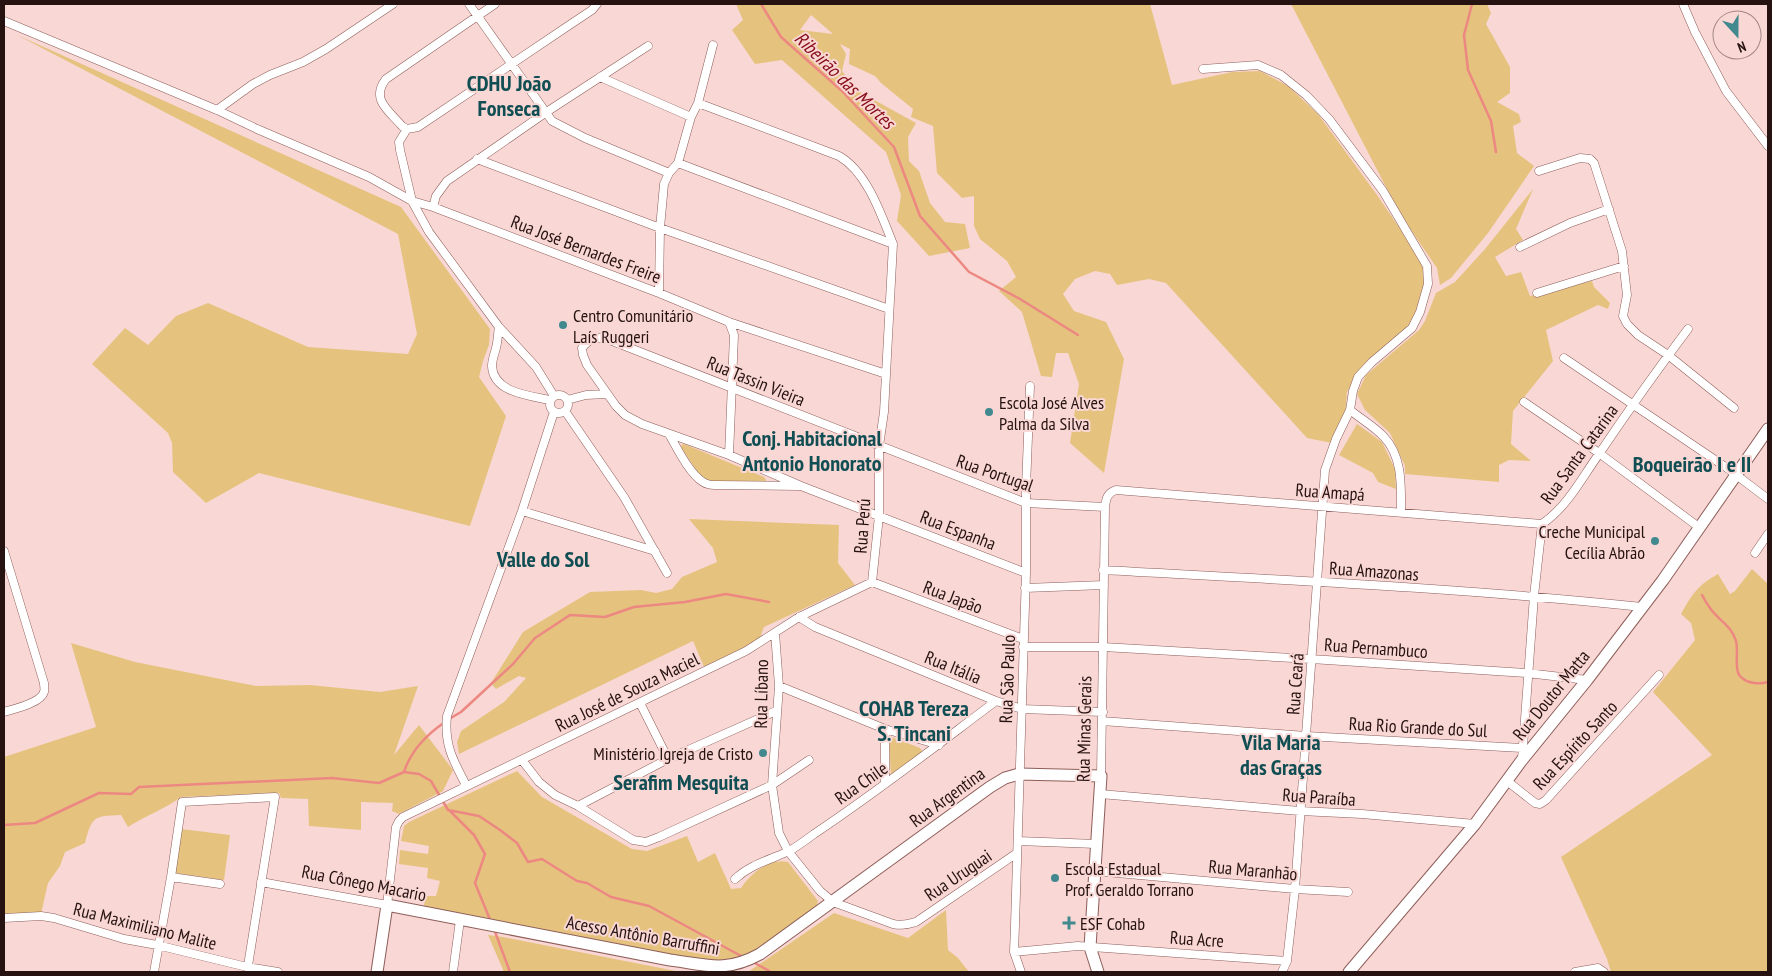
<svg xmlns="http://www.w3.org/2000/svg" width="1772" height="976" viewBox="0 0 1772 976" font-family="'PT Sans Narrow',sans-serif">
<rect width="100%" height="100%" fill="#f9d7d4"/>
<!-- green -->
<path fill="#e5c37f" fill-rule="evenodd" d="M736,4H1150L1172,85L1232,72L1260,71L1288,86L1318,114L1377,195L1420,258L1424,270L1425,285L1413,325L1359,370L1347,392L1345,417L1332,443L1307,438L1166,283L1149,279L1117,285L1110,274L1095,271L1075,279L1063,294L1074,311L1106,322L1124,359L1104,473L1070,443L1079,384L1068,353H1056L1052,377L1041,376L1022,312L999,291L1016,277L1007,261L980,239L974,226V196L962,198L937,173L933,126L911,117L913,109L881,83L875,76L849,64L850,49L840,44L846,54L842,71L858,91L916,123L908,137L909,161L919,171L930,203L945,222L965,224L970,248L929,256L897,221L901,195L886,152L782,60L755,64L732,30L743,20ZM811,15L833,34L800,30Z
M1291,4H1487L1491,13L1486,24L1510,67V93L1497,102L1519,114L1521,122L1513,126L1517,153L1534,166L1488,233L1451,278L1440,285L1437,268L1400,214Z
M17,35L401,207L490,329L489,345L483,361L479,377L506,416L470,526L259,473L206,503L173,472L172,443L168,433L92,364L125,328L148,345L176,316L208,303L308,347L408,354L417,334L398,234Z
M1533,189L1516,229L1523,240L1495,257L1506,276L1521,272L1530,296L1592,281L1594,287L1610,303L1608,309L1598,305L1546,330L1553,361L1513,411L1511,444L1531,461L1509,460L1499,465V482L1405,474V466L1390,433L1365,410L1357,394L1366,375L1419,330L1425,321L1436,293L1455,282L1485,249Z
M1357,424L1382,442L1395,469L1396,489L1378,482L1373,473L1339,455Z
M684,444L764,477L766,480V483L710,482L703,480L682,449L681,445Z
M689,519L839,525L838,563L855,585L764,627L759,640L704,667L693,641L459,754L457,742L461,731L504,702L526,678L519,676L496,689L491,683L523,632L590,592L641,590L656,593L672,589L682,577L717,562L713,548Z
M1752,569L1768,584V972H1611L1607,959L1561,857L1712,755L1653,692L1695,640L1691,623L1681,614C1693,593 1697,586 1718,574L1730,594L1735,591Z
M71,643L135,662L256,686L310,685L380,692L418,686L394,755L419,725L453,770L443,791L399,814L392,811L393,803L361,802V830L309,826L308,799L281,798L279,793L181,797C165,809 145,816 128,827L121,815C94,816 92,816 85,843L65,852L60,866L48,883L41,914L4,916V757L96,727Z
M889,736L920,748L922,751L921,755L891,778Z
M517,771L542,797L632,849L647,851L687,836L698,862L715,853L731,889L741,888C751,873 769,858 788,862L818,901L816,908L748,955L732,961L713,964L424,907L425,896H436L440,881L427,878L428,868L399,864L400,850L428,854L429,846L401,841L404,826L409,822Z
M181,829L230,835L224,880L175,873Z
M946,910L948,950L958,958L969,972H748L834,913L908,938Z
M488,935L503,937L681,972H504Z"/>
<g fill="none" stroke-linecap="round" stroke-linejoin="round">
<!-- stream -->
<path stroke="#ec8881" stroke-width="2.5" d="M761,4L781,37L842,91L894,147L920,216L969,272L1020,299L1078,335
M1472,4L1464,35L1468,70L1491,121L1496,152
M1702,595C1704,599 1707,604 1710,608C1718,620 1732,626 1736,641C1739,652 1733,672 1742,678C1749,684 1760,684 1768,682
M449,719L461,712L513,664L535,638L570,615L605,617L634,607L685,602L726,594L769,602
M404,772C411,750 426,735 445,722
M449,810L474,835L485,854L475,883L491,922
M4,825L35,823L99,793L131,794L139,787L332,778L379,783L404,772L419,774L431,781L448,810L479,816L500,830L517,843L528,862L542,859L577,881L587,883L611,897L649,906L743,957
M494,929L510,972
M753,962L771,972"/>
<!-- street casing -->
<g stroke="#8e5e5a" stroke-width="9">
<path id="street" d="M469,4L552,121L585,138L669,173
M495,4L386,79C370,99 389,111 402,126L407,129L418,127L568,26L592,10L597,4
M1683,4L1695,32L1726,91L1768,146
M4,21L217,110L257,129L369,177L412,201L433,207L659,293L729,322L886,374
M1203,69L1258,65L1281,75L1306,95L1329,119L1383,191L1427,266L1428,284L1420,312L1412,328L1372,362L1358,377L1353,391L1350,410L1336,439L1325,470L1295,889L1287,961L1282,972
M600,77L691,117
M698,103L839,156C867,172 881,214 893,244
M217,110L253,84L270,75L303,62L326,49L393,4
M407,129L399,142L400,150L412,201L429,232L499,327C498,332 498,338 497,343C496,351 492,358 492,366C493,393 531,396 550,400
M477,159L660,228L889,309
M678,163L893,244L884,412L879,446V516L872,582
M1539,171L1580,158L1590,159L1594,163L1622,251L1627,295L1623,316L1627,324L1638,335L1668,355L1734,408
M433,207L436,196L447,181L545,113L648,46
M1520,247L1570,223L1609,209
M659,293L660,228L664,184L669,173L678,163L691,117L698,103L713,45
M1537,293L1624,266
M729,322L734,335L729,455
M499,327L536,367L554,396
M1564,358L1727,468L1768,499
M550 404a9 9 0 1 1 18 0a9 9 0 1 1-18 0Z
M567,400L586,395L606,394
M1524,402L1599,453L1700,528
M1350,410C1361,419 1375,427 1384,437C1403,457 1401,487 1401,512
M565,411L624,497L667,573
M669,434C677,448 689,473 703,482C706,484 710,485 715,485L799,486
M522,511L655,551
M4,551L44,683C44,686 45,689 44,692C41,703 14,709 4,712
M1755,553L1768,534
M1103,570C1283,580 1463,588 1642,607
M1026,573L801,486L729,455L642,424L625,415L616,406L587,365L583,355L582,348C589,339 596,336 607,339L1026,503L1105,507
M872,582L1023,639
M1025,588L1104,585
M799,617L815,627L996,701L1022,709L1103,712
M775,633L779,686L772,785L779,833L788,851L820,891L833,902L893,924C902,926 908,924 916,922L1017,853
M1023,647H1103L1311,659L1527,673L1587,680
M779,686L885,729L939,745
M640,703L668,759
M1102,721L1306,736L1522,748
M885,729V784
M522,760L539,782L555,795L578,806L633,840L646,842L659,837L772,785L809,760
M1522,760L1534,596L1542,524C1568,506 1581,479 1599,454C1628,411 1657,370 1688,329
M1101,776L1105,507C1106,499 1107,493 1116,490L1542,524
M1507,781L1535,803L1540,804L1546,800L1659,675
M466,785C453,760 444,745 447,716L522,511L554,412
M1100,794L1300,811L1362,814L1475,824
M578,806L668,759L776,711
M1018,841L1096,844
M1095,871L1295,889L1348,892
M171,877L220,884
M735,879C751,864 770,860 789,851C798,846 806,840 814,834C877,792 936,746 996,701
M261,882L387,905L396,827L399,821L403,817L746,651L799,617L872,582
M4,918L41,916L54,918L124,939L157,945L247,967L278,972
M1014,952L1078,946L1287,961
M154,972L171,877L182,802L275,797L247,972
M453,972L460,920
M1021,972L1014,952L1015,925L1026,573V487L1030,386
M1575,972L1598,968L1604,972"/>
</g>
<!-- secondary casing -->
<g stroke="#8e5e5a" stroke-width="13">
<path id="secondary" d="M377,972L387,905L670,960C708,965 725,973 760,954L990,787L1005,778L1019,774L1101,776L1090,947L1098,972
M1349,972L1475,824L1522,760L1587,680L1663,580L1768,429"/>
</g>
<!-- street -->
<use href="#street" stroke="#fff" stroke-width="8"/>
<!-- secondary -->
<use href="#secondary" stroke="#fff" stroke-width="11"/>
</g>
<!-- markers -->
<g fill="#41888f" stroke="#f9d7d4" stroke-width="2">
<circle cx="563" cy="325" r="5"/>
<circle cx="989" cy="412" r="5"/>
<circle cx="1655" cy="541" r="5"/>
<circle cx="763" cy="753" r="5"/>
<circle cx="1055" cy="878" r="5"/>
<path d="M1066.5 915.5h5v5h5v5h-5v5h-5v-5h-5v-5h5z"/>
</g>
<g text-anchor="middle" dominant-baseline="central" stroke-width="4" stroke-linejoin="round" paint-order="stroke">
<!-- street labels -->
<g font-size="18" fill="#251211" stroke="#f9d7d4">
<text transform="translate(586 249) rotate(21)">Rua José Bernardes Freire</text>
<text transform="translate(756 381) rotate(22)">Rua Tassin Vieira</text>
<text transform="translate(1579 454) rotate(-54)">Rua Santa Catarina</text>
<text transform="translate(995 473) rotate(19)">Rua Portugal</text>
<text transform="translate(1330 492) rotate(4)">Rua Amapá</text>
<text transform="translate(862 526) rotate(-86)">Rua Perú</text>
<text transform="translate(958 530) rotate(21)">Rua Espanha</text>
<text transform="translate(1374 571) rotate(4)">Rua Amazonas</text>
<text transform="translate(953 597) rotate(21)">Rua Japão</text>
<text transform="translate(1376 648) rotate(4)">Rua Pernambuco</text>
<text transform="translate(953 667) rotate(22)">Rua Itália</text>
<text transform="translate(1007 679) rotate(-88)">Rua São Paulo</text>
<text transform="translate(1295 684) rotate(-86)">Rua Ceará</text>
<text transform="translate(627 692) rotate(-26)">Rua José de Souza Maciel</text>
<text transform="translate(761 694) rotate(-89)">Rua Líbano</text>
<text transform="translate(1551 695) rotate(-51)">Rua Doutor Matta</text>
<text transform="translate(1418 727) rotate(3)">Rua Rio Grande do Sul</text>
<text transform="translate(1084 729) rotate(-89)">Rua Minas Gerais</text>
<text transform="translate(1575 745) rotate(-47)">Rua Espírito Santo</text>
<text transform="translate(861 783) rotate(-35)">Rua Chile</text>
<text transform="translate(947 797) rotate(-36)">Rua Argentina</text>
<text transform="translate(1319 797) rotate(4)">Rua Paraíba</text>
<text transform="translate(1253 870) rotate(5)">Rua Maranhão</text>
<text transform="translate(958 875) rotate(-34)">Rua Uruguai</text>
<text transform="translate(364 883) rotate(11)">Rua Cônego Macario</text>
<text transform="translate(145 926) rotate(14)">Rua Maximiliano Malite</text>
<text transform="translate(643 935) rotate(10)">Acesso Antônio Barruffini</text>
<text transform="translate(1197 939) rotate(4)">Rua Acre</text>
</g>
<!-- poi labels -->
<g font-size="18" fill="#251211" stroke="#f9d7d4" text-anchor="start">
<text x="573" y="315">Centro Comunitário<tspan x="573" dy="21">Laís Ruggeri</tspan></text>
<text x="999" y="402">Escola José Alves<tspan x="999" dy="21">Palma da Silva</tspan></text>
<text x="1645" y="531" text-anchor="end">Creche Municipal<tspan x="1645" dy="21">Cecília Abrão</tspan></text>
<text x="753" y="753" text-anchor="end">Ministério Igreja de Cristo</text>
<text x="1065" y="868">Escola Estadual<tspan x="1065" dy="21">Prof. Geraldo Torrano</tspan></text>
<text x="1080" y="923">ESF Cohab</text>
</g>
<!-- water labels -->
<g font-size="19" font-style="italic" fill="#880c18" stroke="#f9d7d4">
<text transform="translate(845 80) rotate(44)">Ribeirão das Mortes</text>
</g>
<!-- district labels -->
<g font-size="22" font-weight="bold" fill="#104e54" stroke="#f9d7d4">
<text x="509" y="83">CDHU João<tspan x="509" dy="25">Fonseca</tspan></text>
<text x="812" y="438">Conj. Habitacional<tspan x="812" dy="25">Antonio Honorato</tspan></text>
<text x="1692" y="464">Boqueirão I e II</text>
<text x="543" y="559">Valle do Sol</text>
<text x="914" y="708">COHAB Tereza<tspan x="914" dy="25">S. Tincani</tspan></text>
<text x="1281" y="742">Vila Maria<tspan x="1281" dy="25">das Graças</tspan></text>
<text x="681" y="782">Serafim Mesquita</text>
</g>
</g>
<!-- border -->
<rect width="1772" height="976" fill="none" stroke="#251211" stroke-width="10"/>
<!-- north arrow -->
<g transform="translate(1737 35) rotate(159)"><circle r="24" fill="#f9d7d4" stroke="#a48886"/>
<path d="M0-4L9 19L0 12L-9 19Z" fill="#41888f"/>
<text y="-8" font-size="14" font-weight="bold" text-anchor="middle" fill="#251211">N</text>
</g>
</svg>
